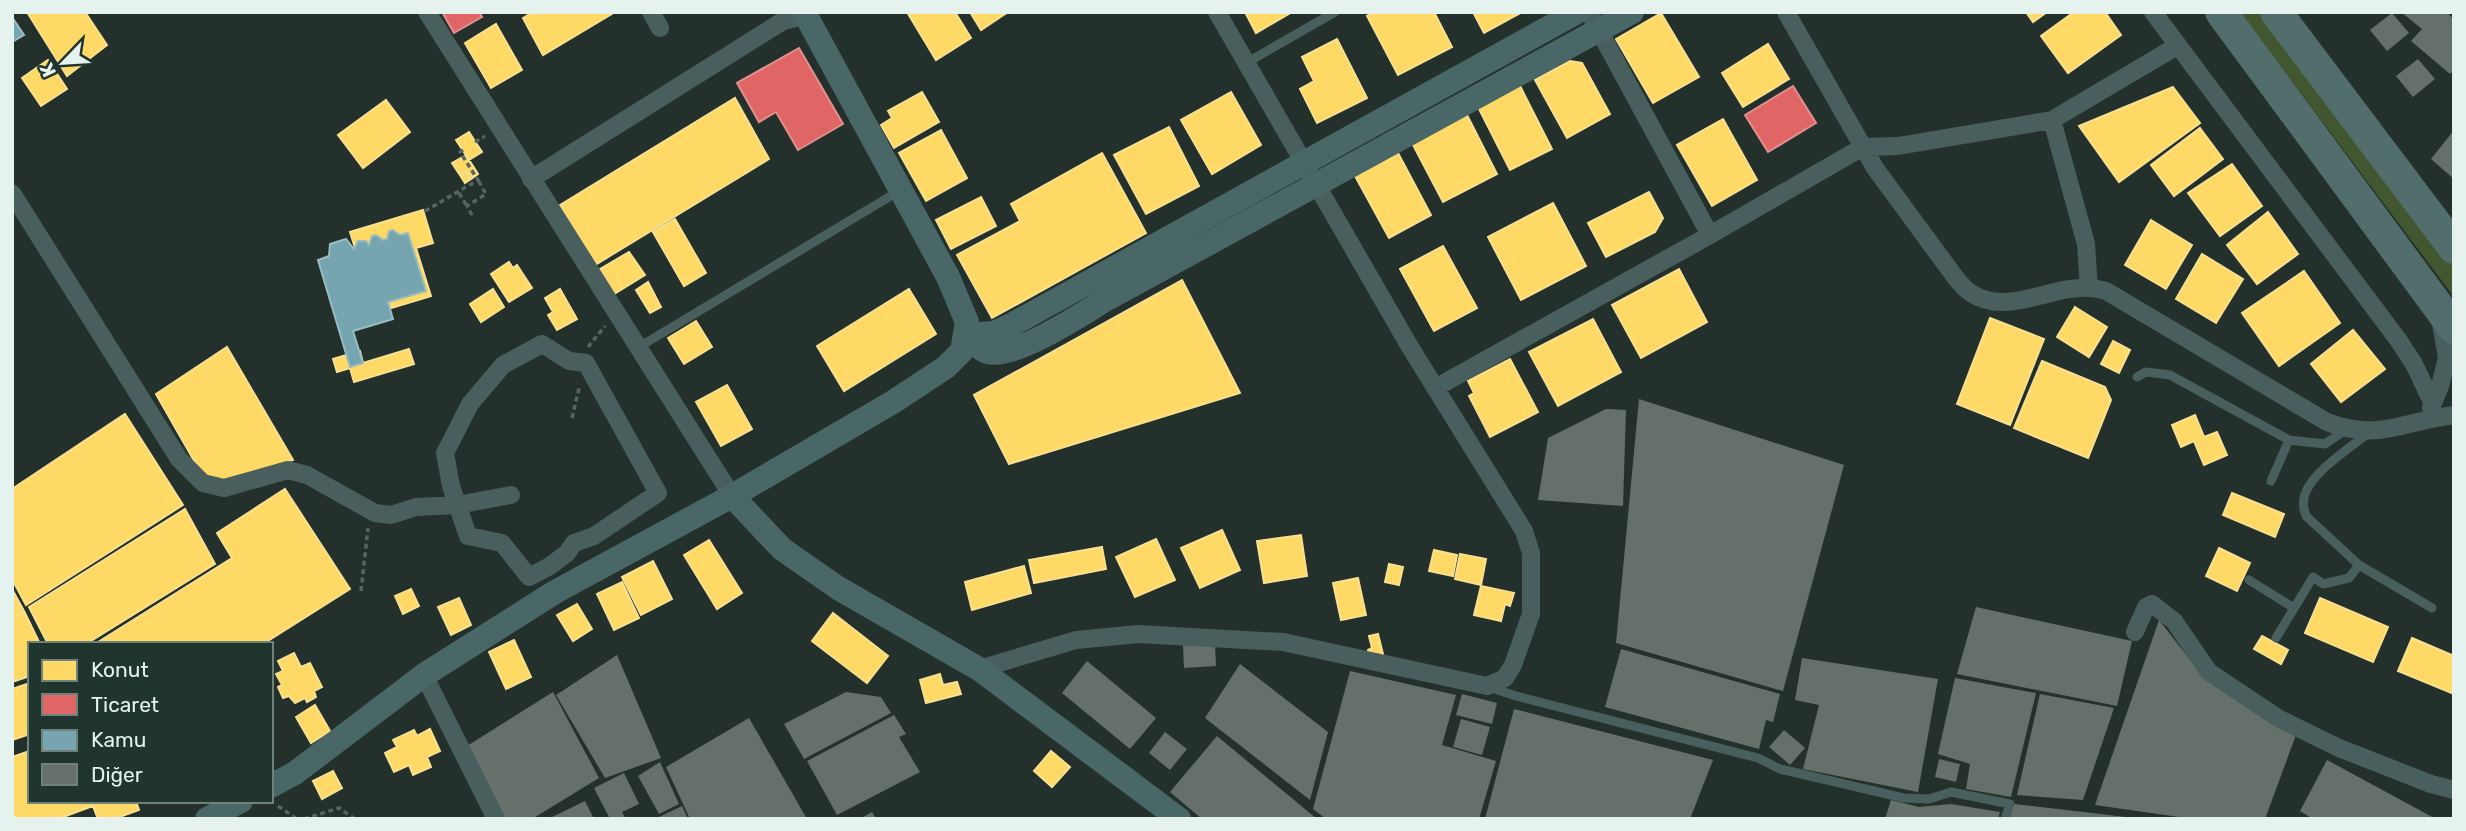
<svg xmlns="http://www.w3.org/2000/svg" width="2466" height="831" viewBox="0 0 2466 831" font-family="Rubik,sans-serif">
<rect width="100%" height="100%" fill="#24302c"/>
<!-- green -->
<path fill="#42562f" d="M2240,12H2265L2454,262V297Z"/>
<!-- homes -->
<path fill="#ffd966" stroke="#f7e08f" stroke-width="2" d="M27,12H85L107,45L67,76Z
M533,12H615L543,55L523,18Z
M907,12H955L971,38L936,60Z
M970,12H1008L981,30Z
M1245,12H1292L1256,33Z
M1374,12H1434L1452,47L1398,75L1367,16Z
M1473,12H1522L1484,33Z
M2026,12H2047L2033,22Z
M2074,12H2105L2121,35L2068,73L2041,36Z
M1661,13L1699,77L1653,103L1616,39Z
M496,24L522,70L491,88L465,43Z
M1337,39L1367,98L1317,123L1300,89L1314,81L1302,57Z
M1768,44L1789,79L1743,107L1722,73Z
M48,60L67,89L41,106L22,78Z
M1570,61L1582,63L1610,114L1567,138L1535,80Z
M1520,86L1552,149L1510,170L1478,107Z
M2173,87L2200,123L2119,182L2079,126Z
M922,92L939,122L894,148L881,125L892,118L888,111Z
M1231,92L1261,145L1212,174L1181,120Z
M735,98L769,159L595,265L560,205Z
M386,100L410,132L363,168L338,135Z
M1467,115L1497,174L1443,202L1412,143Z
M1723,119L1757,180L1712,206L1677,145Z
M1169,127L1199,186L1146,214L1114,155Z
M2200,128L2223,159L2174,196L2151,165Z
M941,130L967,178L926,201L899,153Z
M469,132L482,152L469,160L456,140Z
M1102,153L1146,233L992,318L957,255L1020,221L1011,204Z
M1398,153L1431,215L1389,238L1355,176Z
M466,155L478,174L471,179L466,171L460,175L452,163Z
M2232,164L2262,206L2220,236L2188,193Z
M466,171L471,179L465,183L460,175Z
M1649,192L1663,218L1655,232L1606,257L1588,223Z
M981,197L996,226L951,249L936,220Z
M1553,203L1586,266L1521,300L1488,237Z
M423,210L433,243L416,248L431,296L388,309L373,260L360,264L350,232Z
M2268,212L2298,254L2257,284L2227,245Z
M675,219L706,273L684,286L653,232Z
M2151,220L2192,245L2166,289L2125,265Z
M1443,246L1477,308L1434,331L1400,269Z
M629,252L645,275L614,294L600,269Z
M2202,254L2243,279L2216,323L2176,299Z
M509,262L513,268L517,265L532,288L509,302L491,274Z
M1679,269L1707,322L1641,358L1612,305Z
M2304,271L2340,323L2279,366L2242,313Z
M1182,280L1240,393L1009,464L974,395Z
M648,282L661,307L650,313L636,290Z
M493,289L504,307L481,322L470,304Z
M560,289L577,319L557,330L548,315L553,312L545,298Z
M909,289L936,334L844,391L817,346Z
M2075,307L2107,327L2089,357L2057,337Z
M1990,318L2044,339L2010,425L1957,404Z
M1593,319L1621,372L1558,406L1529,352Z
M696,321L712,347L684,364L668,338Z
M2353,330L2385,369L2341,402L2311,364Z
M2113,341L2130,350L2119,373L2101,364Z
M227,347L293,460L226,482L201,473L156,394Z
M409,349L414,364L354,382L350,368L337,372L333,359L360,351L363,363Z
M1510,359L1538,412L1490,437L1469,396L1474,393L1468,381Z
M2042,361L2105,387L2111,400L2088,458L2014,428Z
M727,385L752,429L721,446L696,402Z
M125,414L183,505L26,605L12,579V489Z
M2195,415L2204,437L2217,432L2227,455L2204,465L2194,441L2181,447L2172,425Z
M285,489L350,589L263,644H95L232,558L217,533Z
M2232,493L2284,514L2275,537L2223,515Z
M185,509L215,564L86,644H48L29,607Z
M1222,530L1240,570L1200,588L1181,548Z
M1301,535L1307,576L1264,583L1257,541Z
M1156,539L1175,580L1135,597L1116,557Z
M709,540L742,593L717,609L684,555Z
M1102,547L1106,569L1034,583L1029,560Z
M2219,548L2250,563L2237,591L2206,576Z
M1434,550L1457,555L1453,576L1429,571Z
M1460,554L1486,559L1481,585L1455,579Z
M653,561L672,599L641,615L622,577Z
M1389,564L1403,567L1399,585L1385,582Z
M1024,566L1031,593L972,610L965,582Z
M1358,578L1366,615L1341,620L1333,583Z
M622,582L639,618L614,630L597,594Z
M1481,586L1514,593L1510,606L1505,604L1501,621L1474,615Z
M12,589L25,613L12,617Z
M411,589L419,606L403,614L395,596Z
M459,598L471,625L451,635L438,607Z
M2320,598L2388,627L2373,662L2305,633Z
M577,604L592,629L573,641L557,615Z
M25,613L40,644H30V676L12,682V617Z
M833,613L888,656L867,683L812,641Z
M1378,634L1383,654L1370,658L1368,650L1372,648L1369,636Z
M2262,636L2288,650L2281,664L2254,649Z
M2412,638L2454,656V694L2398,671Z
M514,640L531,677L506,689L489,652Z
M294,653L301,667L310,663L322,687L314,691L316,697L307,702L305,698L295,703L289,696L283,698L278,687L282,685L276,674L283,671L278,661Z
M940,674L943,685L957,682L961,694L926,703L920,680Z
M30,683V734L12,740V689Z
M315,705L330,731L311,743L296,717Z
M430,729L440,751L427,757L431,767L413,775L409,765L394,772L385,753L397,747L393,740L414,730L417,736Z
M30,751V801H91L93,806L58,819H16L12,811V757Z
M1051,751L1070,767L1052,787L1034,771Z
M333,771L342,788L322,799L313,781Z
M91,801H136L139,810L114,819H98Z"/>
<!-- shops -->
<path fill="#e06666" stroke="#e2908f" stroke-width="2" d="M442,12H479L482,17L454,33Z
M799,48L843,124L798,150L776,112L759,122L737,83Z
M1793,86L1816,123L1768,152L1745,115Z"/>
<!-- public -->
<path fill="#76a5af" stroke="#97bcc2" stroke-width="2" d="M12,17L24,35L12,42Z
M393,230L400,235L408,233L426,291L388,302L393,319L353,331L363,363L350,367L318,260L329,256L330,244L346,239L354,249L358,241H366L369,245L372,236L376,235L383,240L387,239L389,231Z"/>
<!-- building -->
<path fill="#66706b" d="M2401,12H2446L2454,19V69L2450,74L2411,41L2422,29Z
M2392,13L2409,33L2387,51L2370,30Z
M2418,59L2435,79L2413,97L2396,76Z
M2454,130V179L2431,159Z
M1639,399L1844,465L1783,691L1616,643Z
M1606,409L1626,410L1623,506L1538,500L1548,438Z
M1976,607L2132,641L2117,706L1957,674Z
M2159,620L2202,675L2296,735L2265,819H2193L2095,805Z
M1215,644L1216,666L1184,668L1183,645Z
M1621,649L1780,694L1773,722L1766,720L1759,749L1605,707Z
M617,655L661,758L605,778L556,695Z
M1802,658L1938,679L1918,792L1803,769L1819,705L1795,700Z
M1087,661L1156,718L1130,749L1062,693Z
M1240,664L1328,732L1310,800L1205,718Z
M1350,671L1456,695L1442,745L1496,761L1479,819H1326L1313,809Z
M1955,678L2036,693L2011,797L1966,789L1970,764L1938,754Z
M553,692L599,778L532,819H505L467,746Z
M846,692L881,697L891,713L804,759L784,724Z
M1462,694L1497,703L1492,724L1456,715Z
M2040,694L2114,708L2083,800L2017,795Z
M1514,709L1713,760L1690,819H1485Z
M894,715L906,734L899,737L920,772L837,815L807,761Z
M749,718L807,819H690L666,767Z
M1461,719L1490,727L1482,755L1453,747Z
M1784,730L1805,748L1790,765L1769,747Z
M1165,732L1187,749L1170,770L1149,753Z
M1217,736L1317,819H1202L1170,792Z
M1939,759L1960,764L1956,782L1935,777Z
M2327,760L2436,819H2313L2300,811Z
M660,762L679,804L659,814L638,776Z
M624,773L639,804L622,812L626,819H610L594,788Z
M1891,800L1919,807L1951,804L2000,812L1998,819H1885Z
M585,801L594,819H548Z
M2014,804L2126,817L2125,819H2008Z
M682,806L688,819H655Z
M872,812L876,819H860Z"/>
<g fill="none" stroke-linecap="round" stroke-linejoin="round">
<!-- path -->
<path stroke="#546563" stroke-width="3.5" stroke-dasharray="5 3.5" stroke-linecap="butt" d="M475,142L485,136
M459,193L467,206
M425,211L478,180L460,152L463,150
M472,215L467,206L486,194L478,180
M588,347L605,326
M572,418L579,388
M361,591L368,528
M278,806L297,819
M304,819L339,808L355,819"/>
<!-- lane -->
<path stroke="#495f5e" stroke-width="9" d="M1246,63L1335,12
M639,347L899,191
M2137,377L2146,372L2170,375L2289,440L2325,444L2347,429
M2370,432C2351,447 2313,471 2305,494C2302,502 2303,508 2306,516L2359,565L2432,608
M2271,481L2289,440
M2249,580L2294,608
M2276,638L2313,577L2323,584L2349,578L2359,565
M1489,687L1516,696L1758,758L1780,769L1904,798L1929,799L1951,792L2010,804L2005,819"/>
<!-- street -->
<path stroke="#495f5e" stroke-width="18" d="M427,12L732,496
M651,12L660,28
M1786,12L1875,168L1955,277C1960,283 1965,290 1971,293C2006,317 2052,285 2090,288C2096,288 2101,290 2106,291L2327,422C2379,442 2403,421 2454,415
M2153,12L2399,341L2414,364L2432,402
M2052,120L2086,244L2089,288
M531,179L783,21L806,16
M12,193L179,459L203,483L224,488L288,470L307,475L375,513L391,515L416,507L457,505L511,495
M1710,235L1863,147L1898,146L2052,120L2177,46
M542,344L569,361L586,363L658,493L594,536L574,543L567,553L550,566L529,577L502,543L468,536L451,486L445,453L470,404L503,365Z
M1435,388L1710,235L1589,12
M2431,408L2440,386L2447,358L2440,317
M2135,632L2146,607L2152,604L2174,621L2209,672L2278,718L2339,748L2431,784L2454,790
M979,669L1076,640L1138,634L1283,642L1487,686L1505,678L1513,665L1531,614V553L1524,531L1410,347L1217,12
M424,675L496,819"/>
<!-- secondary -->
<path stroke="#4a6767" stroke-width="24" d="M965,335C971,340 980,350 987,352C1014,360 1083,313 1107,299L1632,12
M965,335L994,333L1013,324L1577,12
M732,496L782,549L838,588L979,669L1179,819
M271,786L295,773L424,675L555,592L732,496L893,402L946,367L962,351L967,322L948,277L804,12
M207,819L241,801"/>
<!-- highway -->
<path stroke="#516e6d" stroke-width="32" d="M2221,12L2454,328
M2276,12L2454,248"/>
</g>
<!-- border -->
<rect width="2466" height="831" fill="none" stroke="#e5f2ee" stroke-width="28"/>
<!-- legend -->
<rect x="28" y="642" width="245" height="161" fill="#1f352e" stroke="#6e817b" stroke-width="2"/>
<rect x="42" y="660" width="35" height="21" fill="#ffd966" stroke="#6e817b" stroke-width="2"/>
<text x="91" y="677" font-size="21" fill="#e5f2ee">Konut</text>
<rect x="42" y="694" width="35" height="21" fill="#e06666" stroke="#6e817b" stroke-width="2"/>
<text x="91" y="712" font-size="21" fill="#e5f2ee">Ticaret</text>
<rect x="42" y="730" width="35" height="21" fill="#76a5af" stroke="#6e817b" stroke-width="2"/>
<text x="91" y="747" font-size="21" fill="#e5f2ee">Kamu</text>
<rect x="42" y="764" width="35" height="21" fill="#66706b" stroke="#6e817b" stroke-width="2"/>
<text x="91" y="782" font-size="21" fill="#e5f2ee">Diğer</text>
<!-- north arrow -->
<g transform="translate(63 63) rotate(245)" stroke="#1f352e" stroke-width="5" paint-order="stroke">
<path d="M0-5L12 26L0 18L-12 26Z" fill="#e5f2ee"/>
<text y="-10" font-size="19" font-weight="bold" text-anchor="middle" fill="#e5f2ee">K</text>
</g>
</svg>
